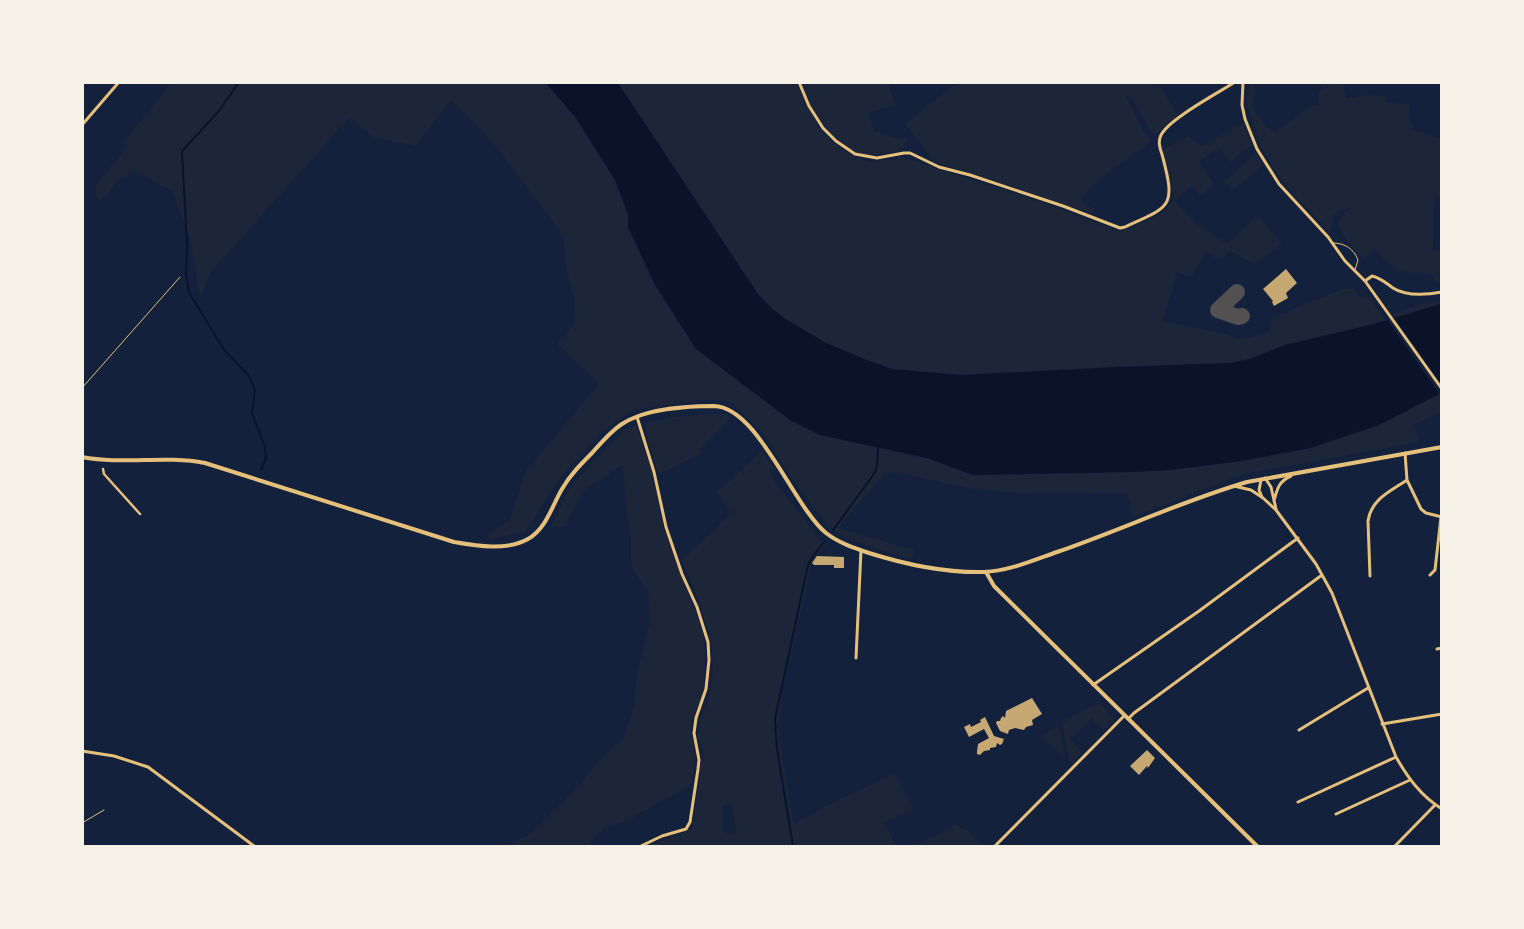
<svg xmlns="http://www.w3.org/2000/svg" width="1524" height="929" viewBox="0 0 1524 929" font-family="'Fira Sans Condensed',sans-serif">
<rect width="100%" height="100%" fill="#14213d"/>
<!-- green -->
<path fill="#1d2539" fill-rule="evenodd" d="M958,82L1158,83L1178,115L1155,134L1151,132L1130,95L1126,96L1143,130L1152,141L1098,180L1080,199L1089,207L1096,208L1093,214L951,167L943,166L934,161L905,124Z
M171,83H546L576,118L615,180L628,214V227L637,245L761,397L790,420L820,435L927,458L973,475L1131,472L1170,470L1241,461L1310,448L1379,425L1441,393V412L1413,425L1417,432L1419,442L1241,475L1133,517L1128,493C1075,492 1020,496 967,488C939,483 913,474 885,472L838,528L914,550L912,557L907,559L846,538L828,527L795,483L763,433L733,404L726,401L708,400L632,410L601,433L560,478L525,532L490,539L487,535L510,520L525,472L599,384L557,344L576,322L574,297L567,272L563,238L559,230L494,144L451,100L416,146L375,138L349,118L211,272L200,298L190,238L173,192L135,170L118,181L105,198L97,201L95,186L128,146L124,142Z
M618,83H796L819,128L829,139L846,152L857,158L871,162L894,159L900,157L917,161L946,172L1030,198L1115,230C1133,231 1164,213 1175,200L1163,150L1188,136L1202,146L1243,123L1252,145L1230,162L1219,147L1199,162L1214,184L1201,196L1191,186L1176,200L1177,204L1197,224L1227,244L1255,218L1259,217L1282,244L1254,265L1230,250L1220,261L1206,252L1191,277L1177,272L1163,321L1229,335L1239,340L1267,333L1271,329L1272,318L1340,290L1353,288L1360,298L1367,294L1386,321L1285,345L1250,359L1230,363L1117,367L960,375L892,369L864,359L826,343L787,320L771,308L758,294Z
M801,83H888L896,107L891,106L869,113L874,131L902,140L905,138L908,140C905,149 896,152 887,153C882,154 876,155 871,155C835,152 813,112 801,83Z
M1250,83H1258C1247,109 1255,114 1274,133L1311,106L1319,105L1318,92L1323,89L1321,83H1343L1346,98L1368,95L1385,96L1387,102L1410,105L1408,119L1411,120L1413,129L1441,139V197L1434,198L1433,250L1441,252V283L1434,282L1433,275L1398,271L1373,249L1365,260C1357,253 1337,231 1339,221C1341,214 1348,211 1352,207L1341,210L1333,215L1331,233L1295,196L1276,172L1261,147L1246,102Z
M1256,153L1263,165L1233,190L1224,181Z
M1441,300V304L1395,318L1393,314L1423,303Z
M712,414H724L731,418L700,449L701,454L659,474L647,438L646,423L673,417Z
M636,425L651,468L658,495L663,528L702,629L705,650L704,691L691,722V731L696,754L692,783L681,791L664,799L625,822L604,828L587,846H504L529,835L575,790L602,758L623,739L634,707L637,675L650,623L648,592L631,566V537L626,507L623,465L583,491L564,527H551L568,491L576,480L624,430Z
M762,451L774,468L770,471V475L820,540L826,544L812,563L783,689L779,717V738L793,821L795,824L833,802L895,774L913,810L884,823L896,846H646L686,832L693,826L701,760H705L698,736L700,720L709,699L713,672L711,639L698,599L682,560L732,512L716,493ZM732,803L736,834L723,832L722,806Z
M1099,703L1115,718L1114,719L1106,728L1103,729L1091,718L1070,739L1082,752L1072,764L1069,761L1062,723L1087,708H1090Z
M1059,725L1065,758L1041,736Z
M955,824L969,832L984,846H915Z"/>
<!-- water -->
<path fill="#0b132b" d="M546,83H618L758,294L771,308L787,320L826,343L864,359L892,369L960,375L1117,367L1230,363L1250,359L1285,345L1370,325L1441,304V393L1379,425L1310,448L1241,461L1170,470L1131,472L973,475L927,458L820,435L790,420L696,349L655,285L628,227V214L615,180L576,118Z"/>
<!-- pier -->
<path fill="#14213d" d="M1393,316L1441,384V396L1386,318Z"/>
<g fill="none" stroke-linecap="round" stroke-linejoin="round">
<!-- stream -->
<path stroke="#0b132b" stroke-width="2" d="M239,82L219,111L182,151L187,246L186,275L189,292L224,350L249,376L255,390L252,413L265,447L266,458L261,470
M833,530L874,474L877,467L878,446
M793,846L777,749L775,719L808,565L813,556L825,541"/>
<!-- taxiway -->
<path stroke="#525050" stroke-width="16" d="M1237,292L1218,310L1238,317L1242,316"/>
</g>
<!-- building -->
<path fill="#c6a872" d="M1286,269L1297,283L1286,293L1288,298L1274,306L1272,302L1273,301L1263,289Z
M817,556L844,557V568H834V565H814L812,563Z
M1032,698L1042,714L1032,720L1033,725L1026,727L1024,730L1015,728L1009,730L1008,734L1000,731L996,723L997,721H1000L1001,718L1003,716L1005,718L1006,711Z
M985,717L994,736L1004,739L1002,744L1000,745L997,743L996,747L990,748V750L984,751L980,755L977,754V752L978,744L989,738L984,729L969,737L964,727L970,724L971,727L981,722L980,720Z
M1147,750L1155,758L1148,768L1147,766L1139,775L1130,766Z"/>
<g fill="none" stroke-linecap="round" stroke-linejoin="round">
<!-- service -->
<path stroke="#e5c07b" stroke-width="1" d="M1333,243C1345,243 1354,249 1358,260L1355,270
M82,388L180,277
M82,823L104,810"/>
<!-- pedestrian -->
<path stroke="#e5c07b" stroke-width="2.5" d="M103,469L104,474L140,514"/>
<!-- minor -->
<path stroke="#e5c07b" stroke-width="3" d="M799,82L809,106L823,128L836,141L855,154L877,158L904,153H910L939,167L970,175L1063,206L1120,228L1125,227C1170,206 1176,208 1163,158C1161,150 1157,143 1161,135C1169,119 1218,93 1235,82
M1243,82L1242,105L1245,119L1257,149L1279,184L1328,237L1345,261L1365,281L1442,389
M82,125L119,82
M1365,281L1372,276C1381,278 1386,283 1393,288C1407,297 1426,295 1442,292
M637,417L654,472L666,527L682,574L697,607L708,642L709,660L706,689L696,718L694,733L699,760L698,769L690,822L686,829L662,836L641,846
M1405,453L1407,480L1421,509L1426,513L1442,517
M1265,478L1271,487L1276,509
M1261,480L1259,490L1262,497
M1234,486L1251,490L1263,498L1276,510L1316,564L1332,593L1396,757C1408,778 1421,796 1442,809
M1274,501C1277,489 1279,481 1291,476
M1430,575L1435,570L1441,517
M1370,576L1368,521C1371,499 1391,491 1407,480
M1437,649L1442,648
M856,658L861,550
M1093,685L1199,611L1298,538
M1128,719L1134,713L1322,575
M1382,724L1442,714
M1299,730L1368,688
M82,751L114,756L148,767L254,846
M1298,802L1396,757
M1336,814L1410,780
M995,846L1124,716
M1395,846L1435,805"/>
<!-- tertiary -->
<path stroke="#e5c07b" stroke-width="4" d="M82,457C123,465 164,455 205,463L454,542C477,546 507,551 528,539C546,529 552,506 562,489C570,475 581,464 592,453C601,443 611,431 622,424C645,409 687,406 714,406C758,407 793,506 826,533C839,543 854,548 869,553C907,565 944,573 984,572C1009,571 1034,560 1057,552C1121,530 1182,501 1247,482L1442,447
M986,572L994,586L1257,846"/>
</g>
<!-- border -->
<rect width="1524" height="929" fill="none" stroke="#f6f1e7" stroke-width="168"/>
</svg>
